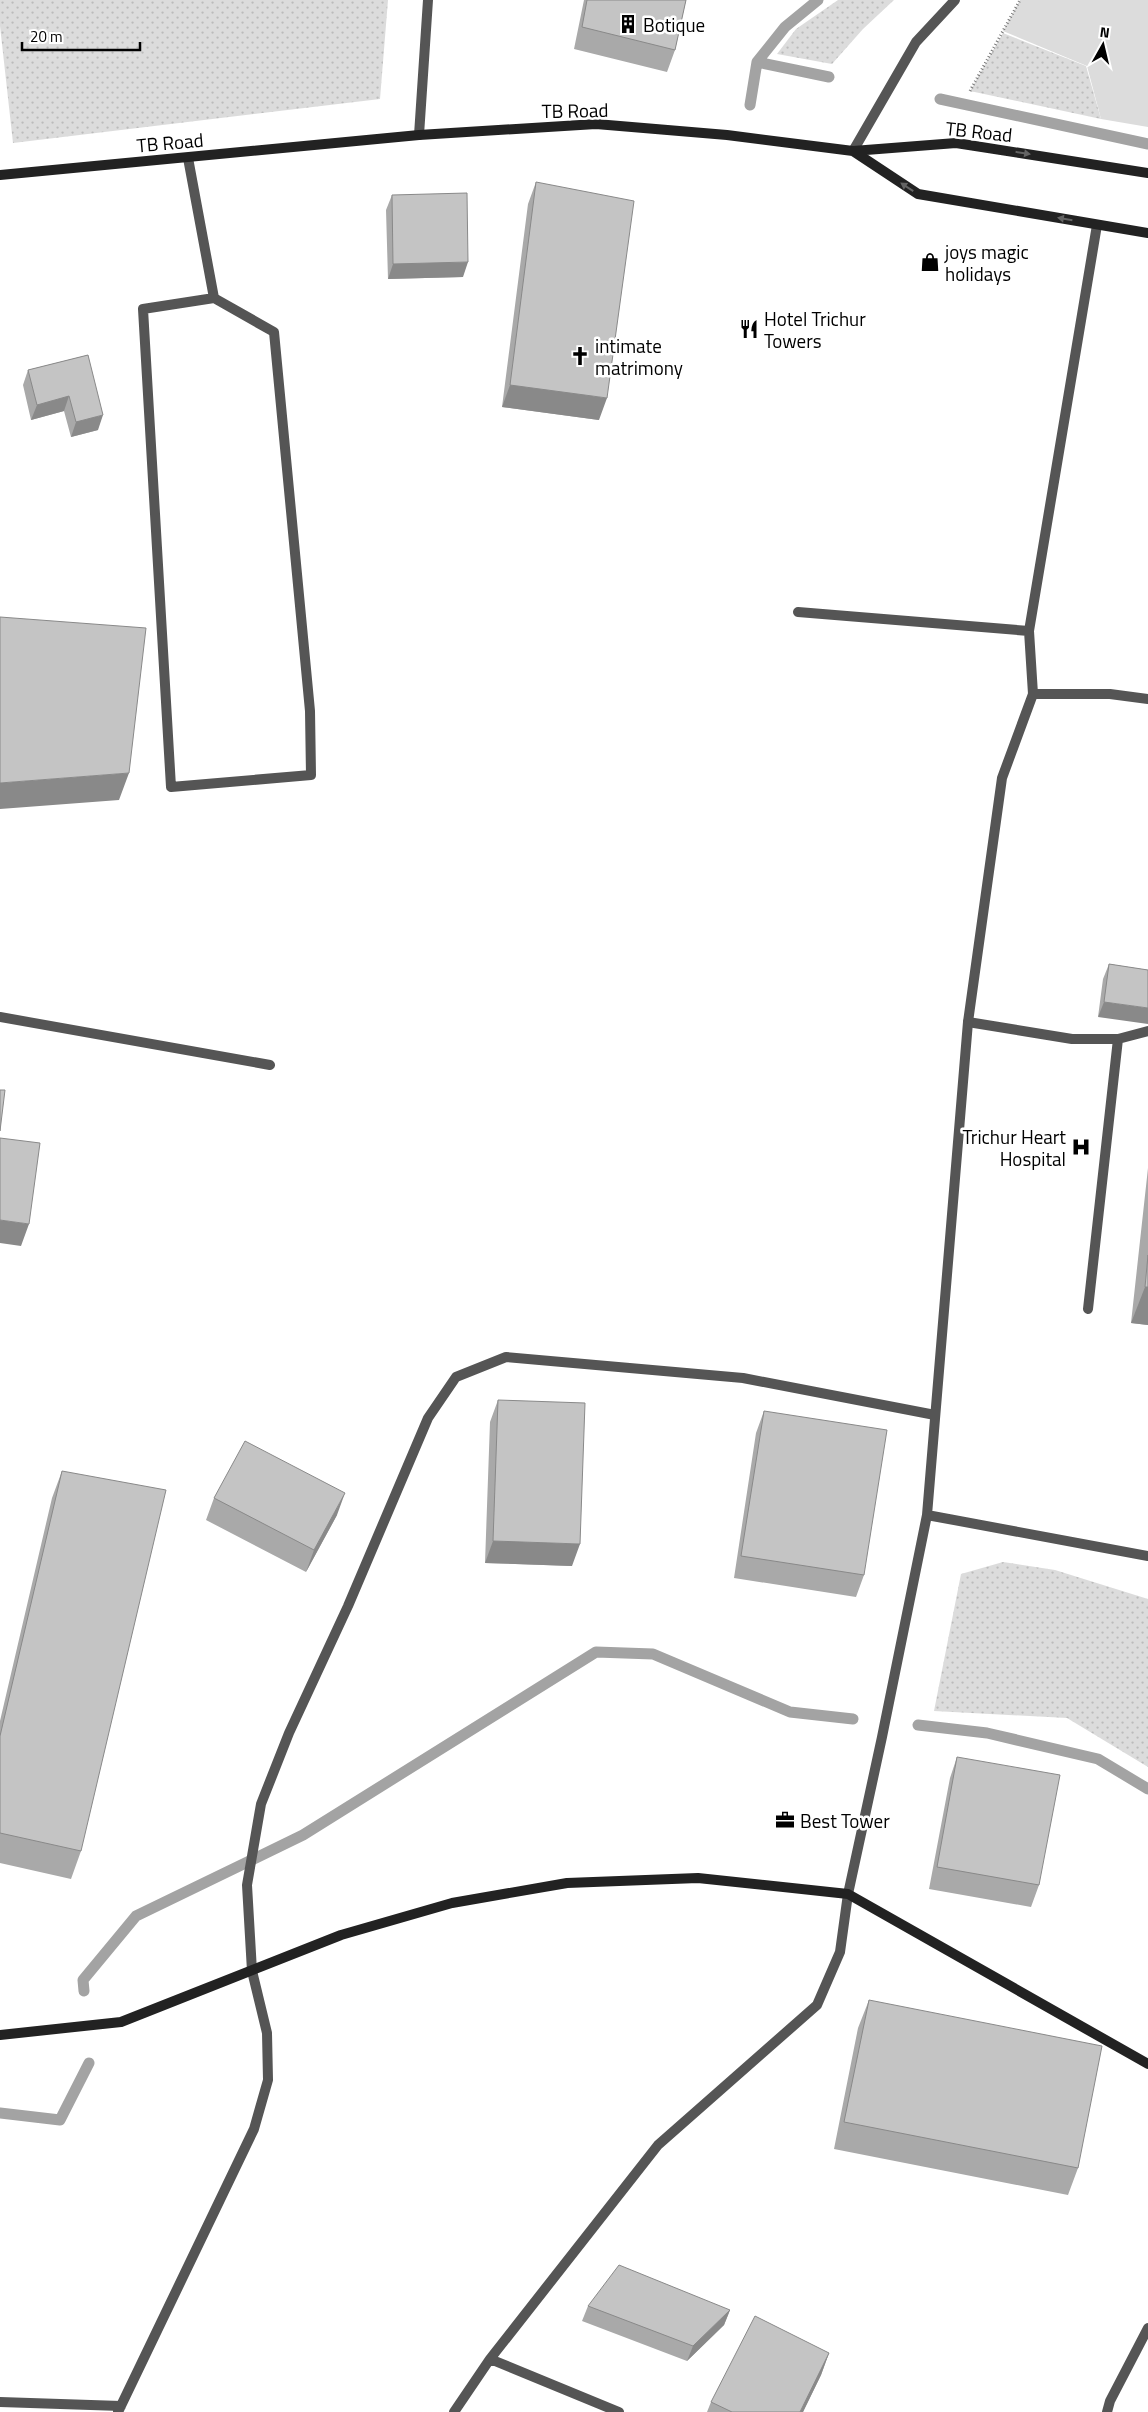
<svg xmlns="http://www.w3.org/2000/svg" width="1148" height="2412" viewBox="0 0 1148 2412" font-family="'Titillium Web',sans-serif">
<defs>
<pattern id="grass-dots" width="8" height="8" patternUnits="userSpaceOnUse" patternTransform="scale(1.25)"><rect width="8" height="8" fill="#dcdcdc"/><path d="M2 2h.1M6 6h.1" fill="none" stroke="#bbb" stroke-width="1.8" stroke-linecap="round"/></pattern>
</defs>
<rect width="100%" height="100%" fill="#fff"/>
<!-- grass -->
<path fill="url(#grass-dots)" d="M0,0H388L380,99L13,143L0,26Z
M838,0H894L863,29L832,64L777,54L796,29Z
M1003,33L1086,66L1101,119L970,91Z
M1003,1562L1055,1570L1148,1599V1767L1067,1718L934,1711L961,1574Z"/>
<!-- green -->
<path fill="#dcdcdc" d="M1020,0H1148V127L1101,119L1087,66L1003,31Z"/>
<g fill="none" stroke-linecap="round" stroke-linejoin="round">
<!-- stream -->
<path stroke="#a3a3a3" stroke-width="11" d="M757,62L829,77
M940,99L1148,144
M750,105L757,62L785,27L818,0
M918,1725L987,1733L1098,1759L1148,1789
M84,1991L83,1980L136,1916L303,1835L596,1652L653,1654L790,1712L853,1719
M0,2113L60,2120L89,2063"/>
<!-- path -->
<path stroke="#777" stroke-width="3" stroke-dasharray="1 2.5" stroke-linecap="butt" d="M970,91L1020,0"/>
<!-- lane -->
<path stroke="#555" stroke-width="10" d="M419,135L428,0
M853,151L916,42L955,0
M968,1022L1072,1039H1118L1148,1031
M1088,1309L1118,1039"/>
<!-- street -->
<path stroke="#555" stroke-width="10" d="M188,158L214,298L274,332L310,711L311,775L171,787L143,309L214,298
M798,612L1029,631
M1033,694L1029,631L1097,225
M0,1017L270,1065
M927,1515L1148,1556
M490,2359L619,2412
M0,2402L121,2406
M118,2412L254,2129L268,2080L267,2033L252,1971L247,1885L261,1804L289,1733L348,1606L428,1418L456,1377L506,1357L743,1378L935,1415
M454,2412L490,2359L658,2145L817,2005L840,1952L848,1894L882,1737L927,1515L968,1022L1002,778L1033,694H1110L1148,699
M1107,2412L1110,2401L1148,2328"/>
<!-- secondary -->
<path stroke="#222" stroke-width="10" d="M853,151L918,194L1148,233
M0,175L419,135L596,124L727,135L853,151L956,143L1148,173
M0,2035L121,2022L341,1935L452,1903L567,1883L698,1878L848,1894L1148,2064"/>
</g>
<!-- wall -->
<path fill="#a9a9a9" d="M584,0H686L675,50L667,72L574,49Z
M536,182L599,420L502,407L528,204Z
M392,195L463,277L388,279L386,210Z
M88,355L98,430L71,437L64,411L31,420L23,385L28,370Z
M1109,964L1148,970L1098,1017L1103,979Z
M1148,1168V1325L1131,1323Z
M498,1400L572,1566L485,1563L490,1422Z
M764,1411L864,1575L856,1597L734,1578L756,1433Z
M62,1471L81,1851L71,1879L0,1863V1721L52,1498Z
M214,1498L337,1515L306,1572L206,1520Z
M957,1757L1039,1885L1031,1907L929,1889L950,1778Z
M869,2000L1078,2168L1068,2195L834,2149L858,2028Z
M588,2306L730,2310L724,2325L687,2361L582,2321Z
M829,2353L821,2375L803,2412H707L711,2402Z"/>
<!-- shaded-wall -->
<path fill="#898989" d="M468,262L463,277L388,279L393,264Z
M510,385L607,398L599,420L502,407Z
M69,396L64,411L31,420L37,405Z
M103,415L98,430L71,437L76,422Z
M129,773L119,800L0,809V783Z
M1104,1002L1148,1008V1024L1098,1017Z
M0,1220L29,1224L21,1246L0,1243Z
M1145,1287H1148V1325L1131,1323Z
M345,1493L337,1515L306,1572L314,1550Z
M493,1541L580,1544L572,1566L485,1563Z
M730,2310L724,2325L687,2361L693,2346Z
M829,2353L821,2375L803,2412H800Z"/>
<!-- building -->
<path fill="#c4c4c4" stroke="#898989" d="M587,0H686L675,50L582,27Z
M536,182L634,201L607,398L510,385Z
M467,193L468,262L393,264L392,195Z
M88,355L103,415L76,422L69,396L37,405L28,370Z
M0,617L146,628L129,773L0,783Z
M1109,964L1148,970V1008L1104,1002Z
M0,1090H5L0,1131Z
M0,1138L40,1143L29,1224L0,1220Z
M1148,1255V1287H1145Z
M498,1400L585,1403L580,1544L493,1541Z
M764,1411L887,1430L864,1575L741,1556Z
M245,1441L345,1493L314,1550L214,1498Z
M62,1471L166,1490L81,1851L0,1833V1736Z
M957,1757L1060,1775L1039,1885L937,1867Z
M869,2000L1102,2046L1078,2168L844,2122Z
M619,2265L730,2310L693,2346L588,2306Z
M755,2316L829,2353L800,2412H732L711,2402Z"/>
<!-- one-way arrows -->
<defs><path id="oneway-solid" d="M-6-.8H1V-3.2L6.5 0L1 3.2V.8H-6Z" transform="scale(1.25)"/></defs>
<g fill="#646464">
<use href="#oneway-solid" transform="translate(1023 153) rotate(9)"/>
<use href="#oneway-solid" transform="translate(907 187) rotate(-147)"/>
<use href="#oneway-solid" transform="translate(1065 219) rotate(-170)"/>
</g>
<!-- icons -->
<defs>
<g id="building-bare" transform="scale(1.5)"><path d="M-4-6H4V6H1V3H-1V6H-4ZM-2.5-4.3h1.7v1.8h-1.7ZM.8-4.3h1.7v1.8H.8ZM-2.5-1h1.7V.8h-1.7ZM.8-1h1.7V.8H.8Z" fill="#000" stroke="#fff" stroke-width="2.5" paint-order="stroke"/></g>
<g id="shop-bare" transform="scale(1.5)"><path d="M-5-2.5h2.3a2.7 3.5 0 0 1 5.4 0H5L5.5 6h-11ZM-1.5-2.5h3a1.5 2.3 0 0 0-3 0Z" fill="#000" stroke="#fff" stroke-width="2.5" paint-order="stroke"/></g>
<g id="restaurant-bare" transform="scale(1.5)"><path d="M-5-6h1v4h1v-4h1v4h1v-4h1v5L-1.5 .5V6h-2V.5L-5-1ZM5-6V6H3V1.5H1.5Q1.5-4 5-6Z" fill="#000" stroke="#fff" stroke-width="2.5" paint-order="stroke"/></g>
<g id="church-bare" transform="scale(1.5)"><path d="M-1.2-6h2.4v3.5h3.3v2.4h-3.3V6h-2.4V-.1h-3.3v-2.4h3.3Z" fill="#000" stroke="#fff" stroke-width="2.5" paint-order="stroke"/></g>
<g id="hospital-bare" transform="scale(1.5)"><path d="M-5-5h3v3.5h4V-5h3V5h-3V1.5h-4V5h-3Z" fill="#000" stroke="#fff" stroke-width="2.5" paint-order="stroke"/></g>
<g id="office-bare" transform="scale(1.5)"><path d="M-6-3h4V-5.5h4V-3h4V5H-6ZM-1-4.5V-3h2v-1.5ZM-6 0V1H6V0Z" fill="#000" stroke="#fff" stroke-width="2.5" paint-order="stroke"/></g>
</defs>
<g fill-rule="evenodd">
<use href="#building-bare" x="628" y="24"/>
<use href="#shop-bare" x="930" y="262"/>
<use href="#restaurant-bare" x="749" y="329"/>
<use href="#church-bare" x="580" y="356"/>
<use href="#hospital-bare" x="1081" y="1147"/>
<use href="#office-bare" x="785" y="1820"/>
</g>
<g text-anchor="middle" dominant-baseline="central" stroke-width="5" stroke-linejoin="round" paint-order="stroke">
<!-- poi labels -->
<g font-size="19" fill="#000" stroke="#fff" text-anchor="start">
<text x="643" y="24">Botique</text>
<text x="945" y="251">joys magic<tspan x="945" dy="22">holidays</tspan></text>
<text x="764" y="318">Hotel Trichur<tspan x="764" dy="22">Towers</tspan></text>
<text x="595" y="345">intimate<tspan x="595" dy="22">matrimony</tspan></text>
<text x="1066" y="1136" text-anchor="end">Trichur Heart<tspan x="1066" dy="22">Hospital</tspan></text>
<text x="800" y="1820">Best Tower</text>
</g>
<!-- street labels -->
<g font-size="19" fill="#000" stroke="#fff">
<text transform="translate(575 110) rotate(-1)">TB Road</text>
<text transform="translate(979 131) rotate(6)">TB Road</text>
<text transform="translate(170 142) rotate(-5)">TB Road</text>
</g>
</g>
<!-- north arrow -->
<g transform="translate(1103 45) rotate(8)" stroke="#ffffff" stroke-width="4" paint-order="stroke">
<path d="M0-4L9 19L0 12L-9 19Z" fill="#000000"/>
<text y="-8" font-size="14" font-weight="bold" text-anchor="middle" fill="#000000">N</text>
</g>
<!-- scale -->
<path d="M22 42v8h118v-8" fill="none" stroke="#000000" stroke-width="2.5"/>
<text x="30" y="42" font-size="15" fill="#000000" stroke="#ffffff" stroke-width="4" paint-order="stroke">20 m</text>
</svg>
